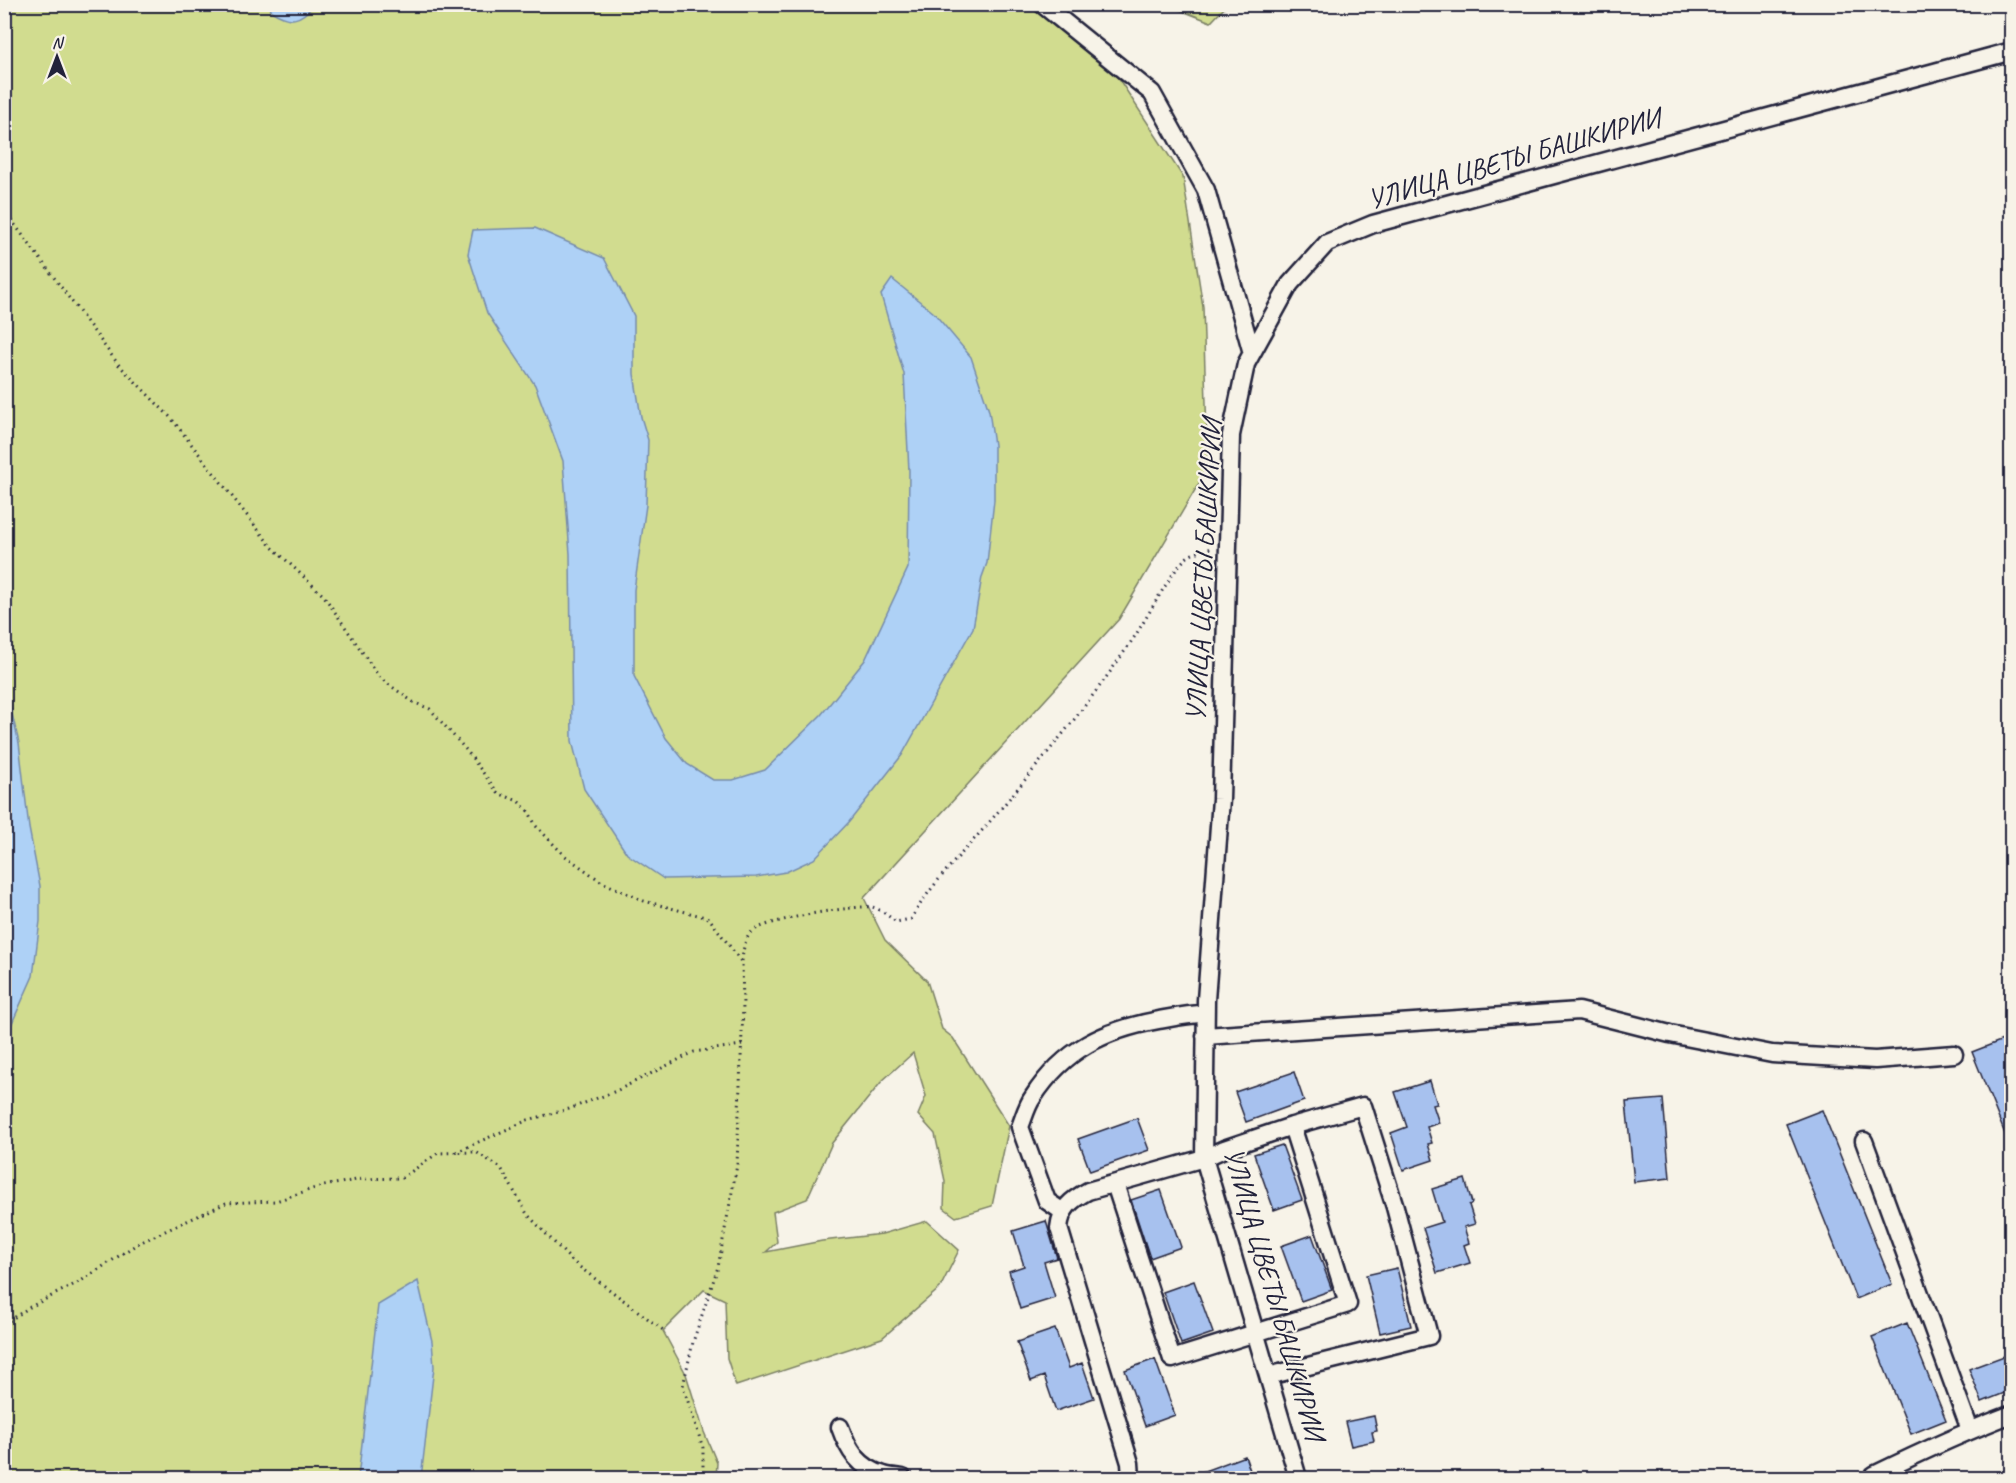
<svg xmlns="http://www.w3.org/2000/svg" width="2016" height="1483" viewBox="0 0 2016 1483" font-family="Caveat,sans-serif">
<rect width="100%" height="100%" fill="#f7f3e8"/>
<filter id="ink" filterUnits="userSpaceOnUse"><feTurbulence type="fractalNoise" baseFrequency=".0167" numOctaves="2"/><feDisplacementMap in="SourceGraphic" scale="12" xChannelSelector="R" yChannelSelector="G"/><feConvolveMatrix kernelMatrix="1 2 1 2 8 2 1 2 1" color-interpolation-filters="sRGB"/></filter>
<g filter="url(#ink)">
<!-- green -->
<path fill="#d1dc8f" stroke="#7a7f65" stroke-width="1.5" d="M1037,4L1096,44L1183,177L1203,307L1208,468L1119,619L864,898L885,940L927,981L942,1029L953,1038L1009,1126L992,1206L956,1217L944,1208L945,1181L935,1134L918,1115L926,1096L913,1053L882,1081L832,1143L807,1199L773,1212L777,1242L766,1252L822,1241L882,1234L927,1221L959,1250L940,1288L882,1338L736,1386L727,1358L725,1300L704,1290L663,1331L686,1374L704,1432L717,1463L716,1478H5V5Z
M1167,5L1227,4V5L1211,22Z"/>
<!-- water -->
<path fill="#aed1f6" stroke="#768bab" stroke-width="1.5" d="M270,5V4L314,5C299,22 291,23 271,11Z
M535,228L604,258L634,316V374L641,417L648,440L646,505L634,590V676L666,738L687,764L713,780H733L765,770L821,715L865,660L908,568L909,471L904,374L881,295L892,279L934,313L971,357L989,411L994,445V500L987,563L982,577L973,628L902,755L849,822L814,859L786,872L756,877L664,879L627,854L584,789L572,741L570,554L563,461L535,385L487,313L468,254L473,230Z
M5,685L19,743L29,828L40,886V921L33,976L12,1023L5,1031Z
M418,1281L432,1341L434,1367L421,1478H358L378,1305Z"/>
<!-- building -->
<path fill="#a7c1ee" stroke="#22223b" stroke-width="1.5" d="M2008,1038L2012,1045L2011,1149L1972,1052Z
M1294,1072L1304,1101L1246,1122L1235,1092Z
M1430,1081L1437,1104L1433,1105L1439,1123L1427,1127L1432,1143L1428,1144L1433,1160L1403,1170L1391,1133L1407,1127L1395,1092Z
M1663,1099L1670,1178L1634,1182L1626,1102Z
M1822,1110L1892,1284L1856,1299L1786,1124Z
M1137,1118L1149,1150L1090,1171L1078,1139Z
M1282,1145L1302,1200L1274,1210L1254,1154Z
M1465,1179L1472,1203L1469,1205L1475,1224L1464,1227L1469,1243L1464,1245L1470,1263L1437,1273L1423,1228L1442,1222L1432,1189Z
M1161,1190L1181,1247L1150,1258L1131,1200Z
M1046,1221L1057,1258L1044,1262L1055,1298L1020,1309L1009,1271L1024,1266L1013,1231Z
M1312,1235L1332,1290L1301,1301L1281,1246Z
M1397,1268L1411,1326L1380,1333L1366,1275Z
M1194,1281L1213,1333L1181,1344L1163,1292Z
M1907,1323L1946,1420L1911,1434L1872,1337Z
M1055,1329L1069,1368L1082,1363L1094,1398L1056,1411L1044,1376L1031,1381L1017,1342Z
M2012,1353V1390L1982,1402L1969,1369Z
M1155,1359L1175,1415L1145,1426L1125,1370Z
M1374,1416L1377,1431L1372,1432L1374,1441L1351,1446L1345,1422Z
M1245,1456L1253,1479H1188V1477Z"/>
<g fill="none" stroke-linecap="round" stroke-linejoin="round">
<!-- minor casing -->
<g stroke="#22223b" stroke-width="21">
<path id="minor" d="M1042,4L1152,93L1206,190L1252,353
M1205,1036L1579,1011L1670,1034L1772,1054L1875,1060L1954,1054
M1864,1141L1970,1430
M1115,1184L1172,1359L1348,1304L1292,1126L1224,1149L1204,1158L1088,1191C1071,1200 1061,1208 1059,1228L1130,1463L1131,1478
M1063,1212L1047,1201L1020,1127C1024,1117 1027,1105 1033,1097C1064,1049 1105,1030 1159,1020C1175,1017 1189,1014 1205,1014
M1268,1376L1429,1336L1395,1207L1363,1106L1292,1126
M840,1427C848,1450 859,1468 884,1475C890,1477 897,1477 903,1478
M1298,1478L1204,1158L1206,1000L1221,799L1231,435L1246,364L1290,284L1327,243L1373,224L2012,51
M1875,1478L1874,1475C1919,1453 1964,1432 2012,1414"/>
</g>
<!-- path -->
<path stroke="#22223b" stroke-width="3" stroke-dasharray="1.5 4.5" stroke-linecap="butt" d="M4,210L118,364L171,418L270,545L324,596L380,678L413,702L430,709L467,751L498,793L518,801L529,812L536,826L564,855L602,882L644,901L709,918L742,963L743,1005L737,1165L718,1267L693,1342L683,1386L703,1448V1478
M742,961C743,951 744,938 753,931C766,920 854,905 872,907C880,909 890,917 896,922L911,919C933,881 964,852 992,819C1042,760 1090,703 1133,639C1145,622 1174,565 1189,556C1195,552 1204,551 1211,548
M456,1152L528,1120L569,1109L616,1091L694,1052L742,1045
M4,1324L30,1307L81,1281L137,1244L226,1203L276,1201L318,1187L362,1179L402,1178L438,1153L476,1152L501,1168L527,1214L573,1262L663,1330"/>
<!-- minor -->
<use href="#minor" stroke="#f7f3e8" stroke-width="16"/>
</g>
</g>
<g text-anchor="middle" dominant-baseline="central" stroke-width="4.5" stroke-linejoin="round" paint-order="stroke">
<!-- street labels -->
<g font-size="28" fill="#22223b" stroke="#f7f3e8">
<text transform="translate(1514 158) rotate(-16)">УЛИЦА ЦВЕТЫ БАШКИРИИ</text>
<text transform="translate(1203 570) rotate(-87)">УЛИЦА ЦВЕТЫ БАШКИРИИ</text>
<text transform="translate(1275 1294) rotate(74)">УЛИЦА ЦВЕТЫ БАШКИРИИ</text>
</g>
</g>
<!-- margin -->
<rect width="2016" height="1483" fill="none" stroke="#f7f3e8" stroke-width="24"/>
<rect x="12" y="12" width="1992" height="1459" fill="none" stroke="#22223b" stroke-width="2" filter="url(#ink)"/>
<!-- north arrow -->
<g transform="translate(57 57)" stroke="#f7f3e8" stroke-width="4.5" paint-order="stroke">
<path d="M0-4.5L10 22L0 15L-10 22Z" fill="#22223b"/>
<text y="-9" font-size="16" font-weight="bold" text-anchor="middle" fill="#22223b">N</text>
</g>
</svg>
